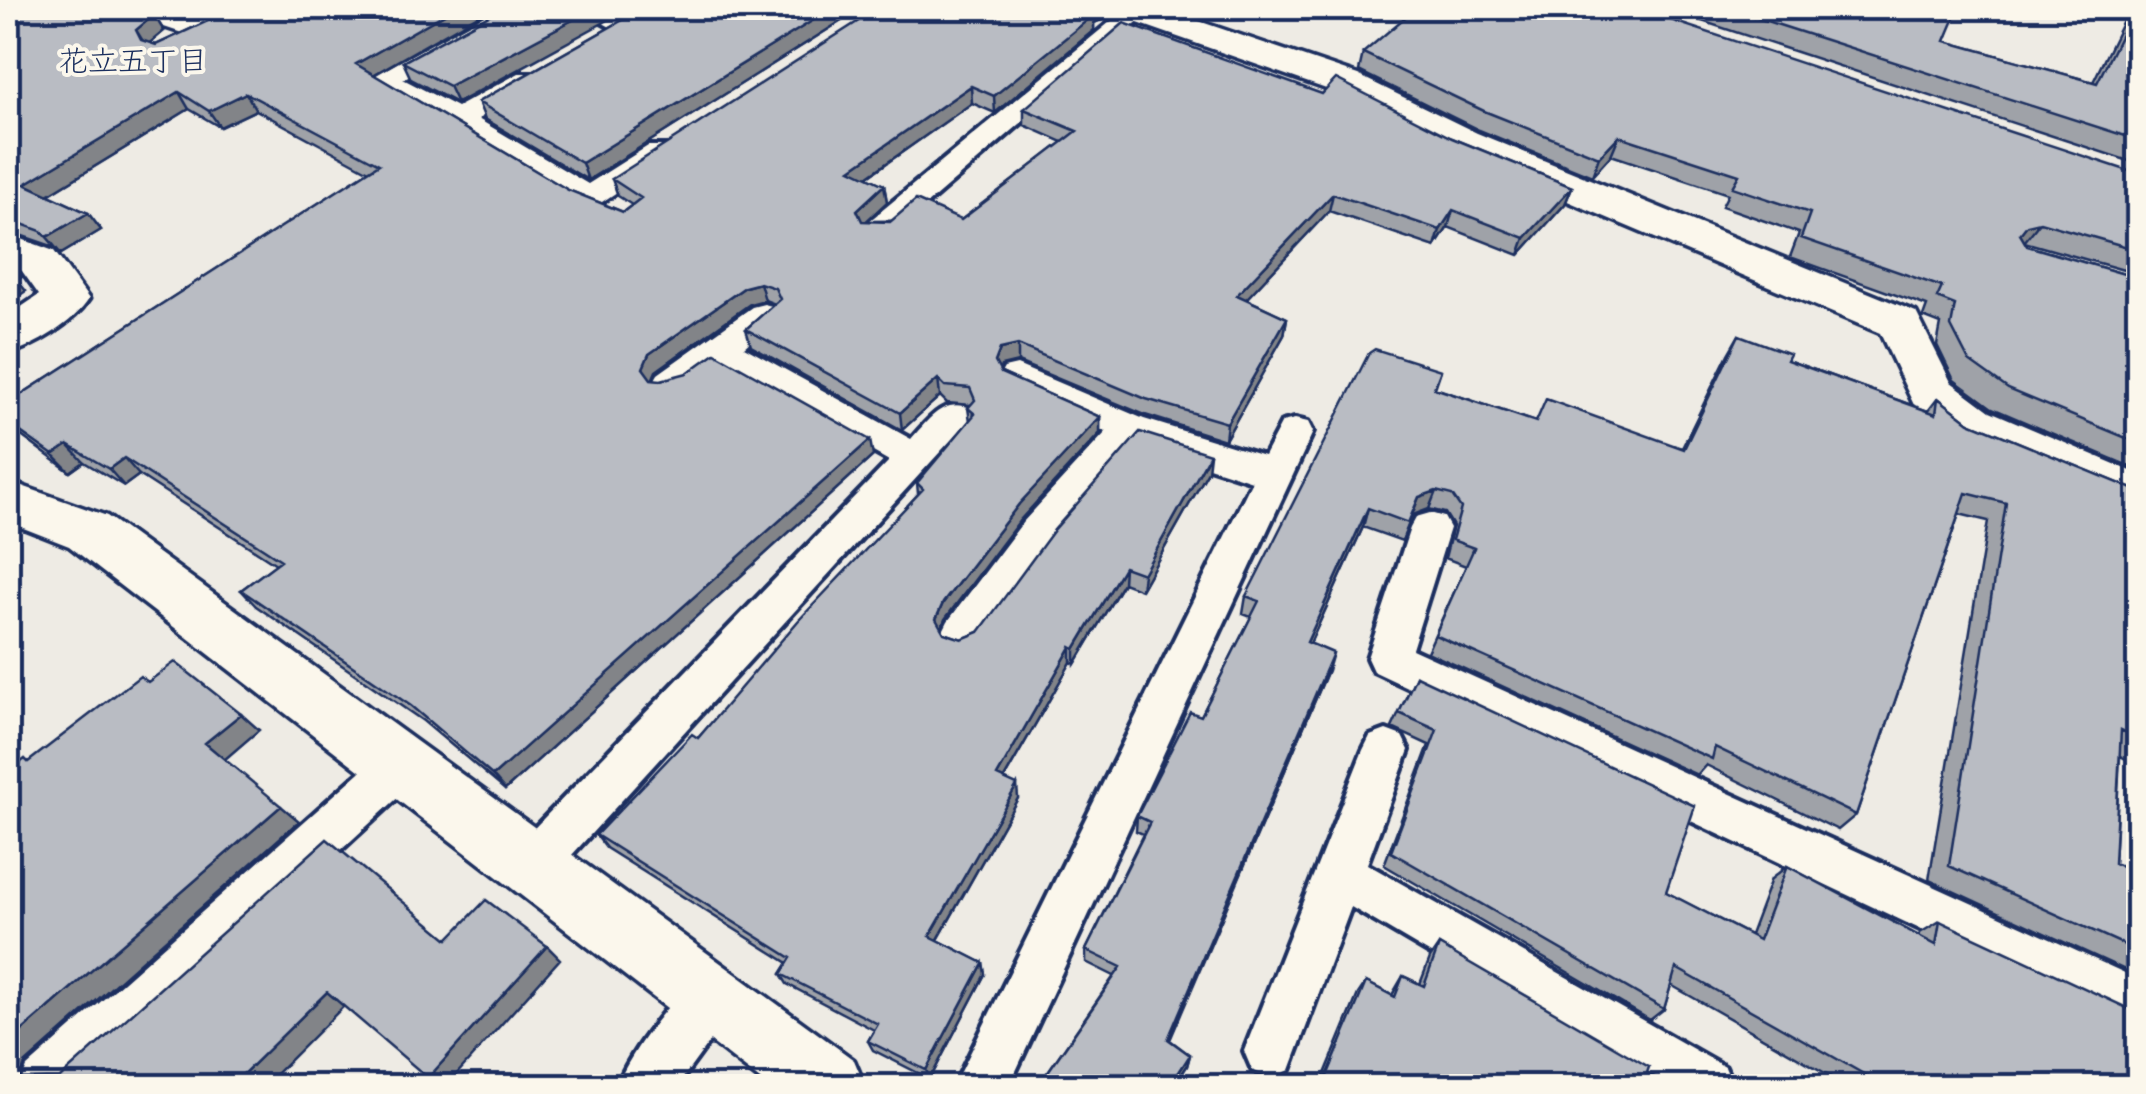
<svg xmlns="http://www.w3.org/2000/svg" width="2146" height="1094" viewBox="0 0 2146 1094" font-family="Dekko,'Klee One',sans-serif">
<rect width="100%" height="100%" fill="#eeebe4"/>
<filter id="ink" filterUnits="userSpaceOnUse"><feTurbulence type="fractalNoise" baseFrequency=".01" numOctaves="2"/><feDisplacementMap in="SourceGraphic" scale="20" xChannelSelector="R" yChannelSelector="G"/><feConvolveMatrix kernelMatrix="1 2 1 2 8 2 1 2 1" color-interpolation-filters="sRGB"/></filter>
<g filter="url(#ink)">
<g fill="none" stroke-linecap="round" stroke-linejoin="round">
<!-- lane casing -->
<g stroke="#1b2f5e" stroke-width="8">
<path id="lane" d="M497,8H529L403,79L457,107L519,73H539L543,79L539,85L478,119L588,184L648,146H668L673,152L668,158L599,204H577L368,79Z
M576,8H608L636,26L623,34Z
M1127,8H1147L1150,12L890,236H868L863,229L868,222Z
M764,304L776,307L781,315L744,347L911,439C928,421 941,399 968,407L973,416L549,880L532,887L515,880L508,864L515,848L889,461L720,365C701,379 684,399 658,392L653,383L658,374L752,307Z
M1017,365L1144,419L1264,456L1282,422L1295,419L1308,422L1313,432L1009,1086H954L1252,481L1138,444L1051,544L978,645L963,651L948,645L942,633L948,621L1023,522L1106,432L1004,386L999,377L1004,368Z
M1430,513L1444,517L1450,528L1412,649L2138,979V1032L1373,671L1367,658L1410,528L1416,517Z
M1386,730L1402,736L1409,750L1367,864L1725,1067L1733,1086H1655L1351,907L1290,1070L1271,1078L1252,1070L1244,1051L1363,750L1370,736Z
M401,744L417,750L424,765L417,780L85,1086H19L27,1067L385,750Z
M710,972L728,980L736,998L728,1016L677,1086H617C629,1054 678,985 710,972Z"/>
</g>
<!-- street casing -->
<g stroke="#1b2f5e" stroke-width="7">
<path id="street" d="M123,8C151,8 203,2 221,29L216,37L203,40L128,15Z
M1109,8H1160L1358,75L1477,133L1916,312L1951,382L1990,411L2138,474V516L1954,437L1914,405L1880,333L1449,151L1332,91L1115,15Z
M8,234L54,251L89,299C74,323 35,346 8,354V316L39,295L22,271L8,265Z
M8,481L107,516L854,1060L865,1086H768L69,546L8,522Z"/>
</g>
<!-- lane -->
<use href="#lane" fill="#fbf7ec" fill-rule="evenodd"/>
<!-- street -->
<use href="#street" fill="#fbf7ec" fill-rule="evenodd"/>
</g>
<!-- wall -->
<path fill="#9fa2a8" stroke="#1b2f5e" stroke-width="2.5" d="M236,8H490L374,75L568,190L623,212L632,205L618,196L612,179L1110,16L1094,23V30L995,113L972,103L867,177L884,185L887,202L866,221L961,220L1063,142L1024,125V109L1322,94L1452,138L1572,187L1565,204L1519,255L1448,227L1435,247L1329,211L1246,299L1287,318L1284,335L1225,440L1145,415L1018,362L1001,366L999,370L1001,373L1100,417V433L1020,520L945,619L941,628L944,633L962,639L979,632L1208,471L1141,590L1123,583L1075,664L1071,662L1004,779L1018,798L938,940L983,963L985,974L930,1079L873,1050L868,1041L874,1030L787,984L781,974L788,963L606,848L596,835L698,738L918,494L917,483L970,421L968,408L971,405L947,403L940,396L902,430L751,346L746,329L775,304L765,300L750,304L656,371L652,379L873,456L505,790L423,721L256,606L241,590L276,564L139,475L124,486L84,462L70,472L8,426V403L369,171L256,110L220,127L189,109L48,195L88,213L101,230L61,254L55,247L8,231V13L154,15L164,31L150,43L156,45Z
M502,8L457,103L411,79L403,62Z
M644,8H862L588,180L485,119L478,102Z
M1662,8H1957L1945,41L2093,82L2127,13L2131,8H2138V164Z
M1363,53L2138,174V274L2024,242L2027,246L2138,278V470L1992,408L1954,380L1937,345L1941,324L1923,317L1927,306L1790,257L1799,233L1722,206L1728,194L1611,155L1592,176L1479,130L1359,71Z
M1739,335L1787,360L1928,411L1938,398L1969,422L2138,491V765L2120,756L2114,863L2138,873V976L1929,880L1988,521L1959,514L1856,815L1838,830L1706,765L1697,775L1427,652L1466,566L1445,558L1453,526L1445,513L1429,509L1413,515L1402,541L1363,527L1310,643L1328,670L1170,1040L1190,1055L1187,1066L1174,1086H1038L1114,976L1086,962V950L1143,834L1136,831L1137,816L1201,716L1251,617L1243,614L1246,596L1441,370L1435,388L1536,422L1682,448L1728,354Z
M1416,676L1666,892L1750,935L1771,879L1787,866L1919,936L1920,933L1940,921L2132,1086H1848L1671,985L1664,1009L1650,1020L1384,865L1429,745L1392,728Z
M1439,945L1647,1073L1672,1086H1320L1358,994L1366,982L1392,995L1403,976L1420,984L1430,958Z"/>
<!-- shaded-wall -->
<path fill="#828488" stroke="#1b2f5e" stroke-width="2.5" d="M455,8H490L364,80L356,64Z
M595,8H630L457,103L449,86Z
M833,8H862L588,180L582,163Z
M1094,8H1110V16L1094,23V30L995,113L994,96L1086,11Z
M154,15L164,31L146,46L136,30Z
M971,86L972,103L854,186L851,169Z
M179,92L189,109L38,201L25,184Z
M246,93L256,110L220,127L209,111Z
M1619,136L1611,155L1592,176L1599,157Z
M884,185L887,202L860,227L857,210Z
M1572,187L1565,204L1519,255L1525,238Z
M1333,194L1329,211L1234,312L1237,295Z
M1453,210L1448,227L1435,247L1440,230Z
M88,213L101,230L61,254L47,237Z
M2040,222L2025,241L2012,244L2027,225Z
M8,261L22,277L17,280L26,291L8,303Z
M760,283L765,300L750,304L656,371L650,385L643,368L649,354L745,287Z
M1287,318L1284,335L1225,440L1227,423Z
M1018,345V362L1001,366L996,379L995,362L1000,349Z
M938,379L940,396L902,430L900,413Z
M1100,417V433L1020,520L945,619L939,635L936,619L943,603L1019,504Z
M870,440L873,456L505,790L493,776Z
M68,445L84,462L70,472L53,455Z
M1210,454L1208,471L1141,590L1143,574Z
M124,458L139,475L124,486L109,469Z
M1436,491L1429,509L1413,515L1402,541L1419,497Z
M1368,508L1363,527L1303,659L1307,642Z
M1124,567L1123,583L1075,664V649Z
M1071,647V662L998,789L997,776Z
M1333,653L1328,670L1165,1050L1168,1039Z
M241,714L259,730L224,760L205,743Z
M1017,785L1018,798L933,948L930,936Z
M281,806L299,821L25,1064L17,1086H8V1043Z
M547,946L560,959L446,1086H442L428,1078Z
M983,963L985,974L930,1079L926,1070Z
M327,992L346,1004L264,1086H231Z
M1190,1055L1187,1066L1174,1086H1170Z"/>
<!-- building -->
<path fill="#b9bcc3" stroke="#1b2f5e" stroke-width="2.5" d="M22,8H132L154,15L136,30L141,40L156,45L236,8H455L356,64L568,190L623,212L641,198L612,179L879,8H1094L1086,11L1095,14L994,96L971,86L851,169L884,185L857,210L862,221L890,222L916,200L961,220L1077,131L1024,109L1124,23L1322,94L1336,79L1452,138L1572,187L1525,238L1453,210L1440,230L1333,194L1237,295L1287,318L1227,423L1146,399L1018,345L1000,349L995,362L1001,373L1100,417L1019,504L943,603L936,619L944,633L962,639L979,632L1054,530L1140,432L1210,454L1143,574L1124,567L1075,649L1071,647L997,776L1017,785L930,936L983,963L926,1070L868,1041L878,1024L781,974L791,958L596,835L692,734L698,738L798,621L923,489L917,483L975,414L968,408L975,400L970,388L945,386L938,379L900,413L746,329L780,299L775,288L760,283L745,287L649,354L643,368L651,379L661,380L687,373L715,353L870,440L493,776L411,706L241,590L281,560L124,458L109,469L68,445L53,455L8,423V403L379,164L246,93L209,111L179,92L25,184L88,213L47,237L41,231L8,219V13Z
M502,8H595L449,86L403,62Z
M644,8H833L582,163L478,102Z
M1416,8H1634L2138,174V250L2040,222L2027,225L2020,234L2027,246L2138,278V443L2008,389L1969,361L1951,326L1955,305L1937,298L1942,287L1801,238L1810,213L1732,187L1739,175L1619,136L1599,157L1484,111L1363,53Z
M1726,8H1959L1945,41L2097,83L2134,8H2138V140Z
M1739,335L1790,354L1787,360L1936,414L1938,398L1969,422L2138,491V738L2121,730L2114,863L2138,873V951L1949,866L2006,503L1966,493L1856,815L1715,747L1712,759L1435,635L1474,548L1452,540L1461,508L1452,495L1436,491L1419,497L1408,523L1368,508L1307,642L1333,653L1168,1039L1190,1055L1170,1086H1038L1121,967L1086,950L1150,822L1137,816L1190,712L1201,716L1259,601L1246,596L1369,353L1375,349L1441,370L1434,388L1536,422L1546,399L1684,449Z
M175,662L241,714L205,743L281,806L8,1043V772L25,759L28,762L140,676L148,682Z
M1416,676L1695,806L1666,892L1759,940L1787,866L1936,945L1940,921L2138,1013V1038L2132,1086H1885L1676,968L1664,1009L1391,852L1437,730L1399,713Z
M327,839L448,939L486,900L547,946L428,1078L327,992L231,1086H8V1079L60,1078Z
M1439,945L1649,1067L1647,1073L1672,1086H1323L1366,982L1395,997L1403,976L1424,986Z"/>
</g>
<g text-anchor="middle" dominant-baseline="central" stroke-width="8" stroke-linejoin="round" paint-order="stroke">
<!-- far-neighbourhood labels -->
<g font-size="30" fill="#1b2f5e" stroke="#fbf7ec">
<text x="133" y="65">花立五丁目</text>
</g>
</g>
<!-- margin -->
<rect width="2146" height="1094" fill="none" stroke="#fbf7ec" stroke-width="40"/>
<rect x="20" y="20" width="2106" height="1054" fill="none" stroke="#1b2f5e" stroke-width="4" filter="url(#ink)"/>
</svg>
